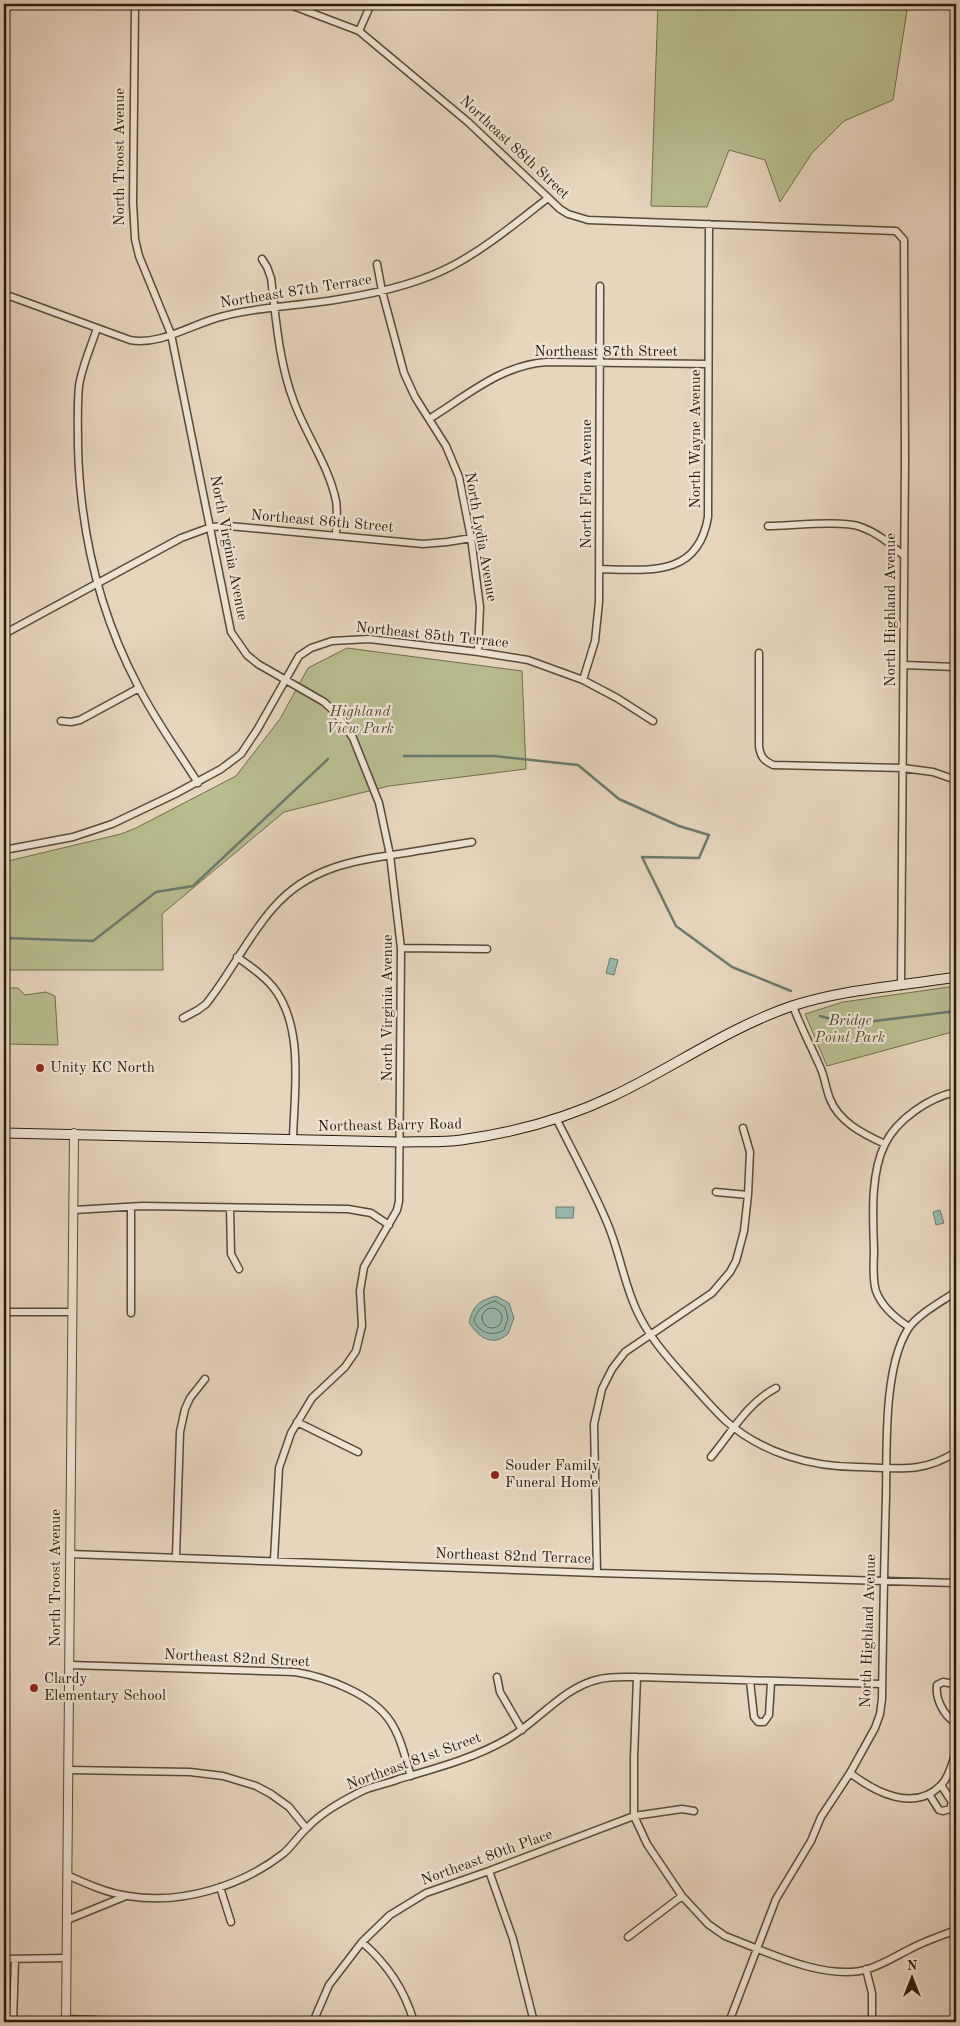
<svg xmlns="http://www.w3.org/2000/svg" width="960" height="2026" viewBox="0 0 960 2026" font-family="'Old Standard TT',serif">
<rect width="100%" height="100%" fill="#e7d5bd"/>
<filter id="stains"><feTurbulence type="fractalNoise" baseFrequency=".004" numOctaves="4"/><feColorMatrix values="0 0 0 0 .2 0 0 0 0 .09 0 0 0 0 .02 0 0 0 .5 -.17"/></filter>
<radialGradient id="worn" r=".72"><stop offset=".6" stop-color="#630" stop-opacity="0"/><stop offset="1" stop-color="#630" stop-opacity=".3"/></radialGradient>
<!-- green -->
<path fill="#b8bc8f" stroke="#706c4c" d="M658,4H908L893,100L844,121L812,153L780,202L765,160L729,150L707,207L651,206Z
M347,648L522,671L526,769L389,786L284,812L162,914L163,970H4V862L121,834L136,828L236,776L280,719L308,668Z
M956,986V1031L827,1066L805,1014L843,1002Z
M9,988H18L25,995L46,992L55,996L58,1045L8,1044L4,1038V992Z"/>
<!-- water -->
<path fill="#97b9ad" stroke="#6b7a6b" d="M610,958L618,960L614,975L606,973Z
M556,1207H574L573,1218H556Z
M940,1210L944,1223L936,1225L933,1212Z
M496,1296L509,1303L514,1318L508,1334C505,1336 500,1340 496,1340C484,1342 474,1331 469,1322C474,1304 479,1301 496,1296Z"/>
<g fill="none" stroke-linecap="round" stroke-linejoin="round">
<!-- shore -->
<path stroke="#606a5b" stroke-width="1" d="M495,1301L505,1307L508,1318L504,1330C492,1337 480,1333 474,1321C477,1309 483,1305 495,1301Z
M482 1318a10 10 0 1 1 20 0a10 10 0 1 1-20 0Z"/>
<!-- stream -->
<path stroke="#6b7a6b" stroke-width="2.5" d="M404,756H494L578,765L619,799L679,826L709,835L699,858L642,857L676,926L732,967L791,991
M4,938L93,941L156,892L193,886L328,759
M820,1016L850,1024L956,1011"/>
<!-- minor casing -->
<g stroke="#584a36" stroke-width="9">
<path id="minor" d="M135,4L133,203L135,239L139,256L171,334L231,632L247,655L258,664L324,702L336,713L353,738L379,803L390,855L401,948L399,1201L397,1210L364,1267L360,1291L362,1326L356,1351L345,1367L312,1398L291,1433L279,1468L274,1560
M288,4L359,31L468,122L560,209L568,214L588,220L896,231L904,240L905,459L901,986
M4,9L14,4
M359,31L371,4
M262,259L267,267L271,278C276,319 279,363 294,402C306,435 329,466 336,501C338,511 336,524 336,535
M377,264L382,291L404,373L415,397L446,446L459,477L471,538L480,607L478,652
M4,294L130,340C161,346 193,323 224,316C262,306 301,306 340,299C378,293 418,284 452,266C486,248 517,222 548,198
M97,328C91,347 82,366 79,386C77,406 78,427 78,447C80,530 99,612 138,686C155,720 178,751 198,783
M429,419C468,395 501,365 547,362L708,364
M768,526C790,526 842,520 861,527C878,533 890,544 903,555
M600,569C648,570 698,578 708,517L709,224
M4,634L181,538L211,527L229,526L423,544L447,542L484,536
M759,653V747C761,757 763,760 773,765L903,768L933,772L956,780
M904,665L956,667
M583,680L595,641L599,602L600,286
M61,721L71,722L80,720L139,688
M4,850L73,837L112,824L175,794L221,769L241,754L257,730L299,656L311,648L332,641L369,639L478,652L528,660L583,680L617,698L653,721
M401,948L487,949
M237,957C250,966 263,975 273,987C305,1027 294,1092 293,1140
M793,1006C801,1028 812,1048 821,1069C825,1079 826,1089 830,1099C839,1122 863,1134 885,1144
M183,1018L198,1010L206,1004C231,973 248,936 274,907C309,867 355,860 405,853C427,849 450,846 472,842
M556,1118C573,1152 591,1185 606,1220C619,1249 623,1280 636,1309C647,1334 666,1356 684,1376C698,1391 711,1407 726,1421C762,1453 811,1467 858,1467C897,1468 922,1474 956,1452
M716,1192L748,1195
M230,1208L231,1254L239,1269
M74,1210L142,1206L348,1209L371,1213L389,1225
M4,1312H71
M131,1313V1207
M909,1327C895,1318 882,1307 876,1291C872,1278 874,1263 874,1250C873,1218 870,1174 885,1144C897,1119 930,1097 956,1092
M297,1422L358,1452
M711,1457C731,1433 748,1402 776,1388
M70,1554L597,1573L956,1583
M176,1557L180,1432L185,1409L190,1398L205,1379
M597,1573L594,1424L602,1389L612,1369L625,1352L712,1293L730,1272L736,1261L744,1231L748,1195L750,1152L743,1128
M70,1665L295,1672C326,1677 372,1694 390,1721C401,1737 405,1758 411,1776
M497,1677L500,1692L522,1730
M637,1677L634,1758V1816L647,1844L682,1896L708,1924L725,1936C765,1951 826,1982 868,1969C884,1964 896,1956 910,1949C925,1941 941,1936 956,1930
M750,1681L754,1717L758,1722H764L769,1715L771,1682
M956,1713V1725
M956,1723C944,1716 935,1699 937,1685L943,1682L954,1684L956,1687
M68,1770L190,1772L223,1776L256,1786L271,1794L289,1807L306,1828
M850,1773C875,1792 914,1813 941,1785C948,1779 954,1759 956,1750
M929,1794L939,1810L943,1811L950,1809L952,1802L941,1785
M489,1871L513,1939L534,2022
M67,1875C87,1884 107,1893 128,1896C182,1905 242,1886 284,1853C293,1845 298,1836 307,1828C322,1812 341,1802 360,1792C372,1786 387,1784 399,1779C437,1768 475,1758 509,1738C540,1720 563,1687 600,1679C612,1676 625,1677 637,1677L882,1684
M220,1887L231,1922
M67,1920L126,1896
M628,1937L682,1896
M362,1942C388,1965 404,1989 414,2022
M4,1959L66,1958
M866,1969L872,1993V2022
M66,2019L147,2022
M13,2022L15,1959
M313,2022L329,1985L362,1942L390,1915L426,1893L489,1871L634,1816L682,1809L694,1811
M729,2022L776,1899L811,1841L821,1817L850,1773L875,1728L880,1714L882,1699C883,1632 884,1564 886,1497C887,1450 883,1369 908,1329C917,1315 942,1301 956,1292"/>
</g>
<!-- tertiary casing -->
<g stroke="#584a36" stroke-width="10">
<path id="tertiary" d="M66,2022L74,1133"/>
</g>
<!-- secondary casing -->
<g stroke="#291b09" stroke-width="11">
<path id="secondary" d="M4,1133L400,1142C420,1141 441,1143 461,1140C512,1133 567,1118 613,1096C674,1067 728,1028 792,1006C845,989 901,986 956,977"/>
</g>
<!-- minor -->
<use href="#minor" stroke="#efe4d4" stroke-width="6"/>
<!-- tertiary -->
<use href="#tertiary" stroke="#efe4d4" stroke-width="8"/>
<!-- secondary -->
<use href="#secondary" stroke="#efe4d4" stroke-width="9"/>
</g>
<!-- markers -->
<g fill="#8f2418" stroke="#efe4d4" stroke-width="2">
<circle cx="40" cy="1068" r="5"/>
<circle cx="495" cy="1475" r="5"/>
<circle cx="34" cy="1688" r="5"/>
</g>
<g text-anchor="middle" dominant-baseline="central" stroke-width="4.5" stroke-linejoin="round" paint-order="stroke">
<!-- street labels -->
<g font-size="15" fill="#291b09" stroke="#efe4d4">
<text transform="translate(514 148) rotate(43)">Northeast 88th Street</text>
<text transform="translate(120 157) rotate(-90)">North Troost Avenue</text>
<text transform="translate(296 292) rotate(-9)">Northeast 87th Terrace</text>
<text x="606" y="352">Northeast 87th Street</text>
<text transform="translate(696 439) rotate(-90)">North Wayne Avenue</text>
<text transform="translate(587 484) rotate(-90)">North Flora Avenue</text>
<text transform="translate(322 522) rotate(5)">Northeast 86th Street</text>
<text transform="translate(480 537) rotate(80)">North Lydia Avenue</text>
<text transform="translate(228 548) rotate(79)">North Virginia Avenue</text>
<text transform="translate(891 610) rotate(-90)">North Highland Avenue</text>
<text transform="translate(432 636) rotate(6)">Northeast 85th Terrace</text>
<text transform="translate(388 1008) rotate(-90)">North Virginia Avenue</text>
<text transform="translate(390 1126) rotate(-1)">Northeast Barry Road</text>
<text transform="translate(513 1557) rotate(2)">Northeast 82nd Terrace</text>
<text transform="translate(56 1578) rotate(-90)">North Troost Avenue</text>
<text transform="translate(869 1631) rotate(-88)">North Highland Avenue</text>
<text transform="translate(237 1659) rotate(3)">Northeast 82nd Street</text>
<text transform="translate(414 1762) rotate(-20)">Northeast 81st Street</text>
<text transform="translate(487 1858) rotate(-20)">Northeast 80th Place</text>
</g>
<!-- park labels -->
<g font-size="15" font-style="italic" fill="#544b31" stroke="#efe4d4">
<text x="360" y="712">Highland<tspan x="360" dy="17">View Park</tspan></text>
<text x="850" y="1021">Bridge<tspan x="850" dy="17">Point Park</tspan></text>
</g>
<!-- poi labels -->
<g font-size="15" fill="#291b09" stroke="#efe4d4" text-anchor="start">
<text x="50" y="1068">Unity KC North</text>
<text x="505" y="1466">Souder Family<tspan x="505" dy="17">Funeral Home</tspan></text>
<text x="44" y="1679">Clardy<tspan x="44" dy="17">Elementary School</tspan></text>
</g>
</g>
<!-- margin -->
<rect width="960" height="2026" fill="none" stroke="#e7d5bd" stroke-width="20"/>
<rect x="5" y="5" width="950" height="2016" fill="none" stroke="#291b09" stroke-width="2.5"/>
<rect x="10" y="10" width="940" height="2006" fill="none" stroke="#291b09"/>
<!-- north arrow -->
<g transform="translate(912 1978)" stroke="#efe4d4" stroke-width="4" paint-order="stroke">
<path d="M0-4L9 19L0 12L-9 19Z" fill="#291b09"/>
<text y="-8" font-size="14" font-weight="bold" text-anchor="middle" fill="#291b09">N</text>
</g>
<rect width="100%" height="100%" filter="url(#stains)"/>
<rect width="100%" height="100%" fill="url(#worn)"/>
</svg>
